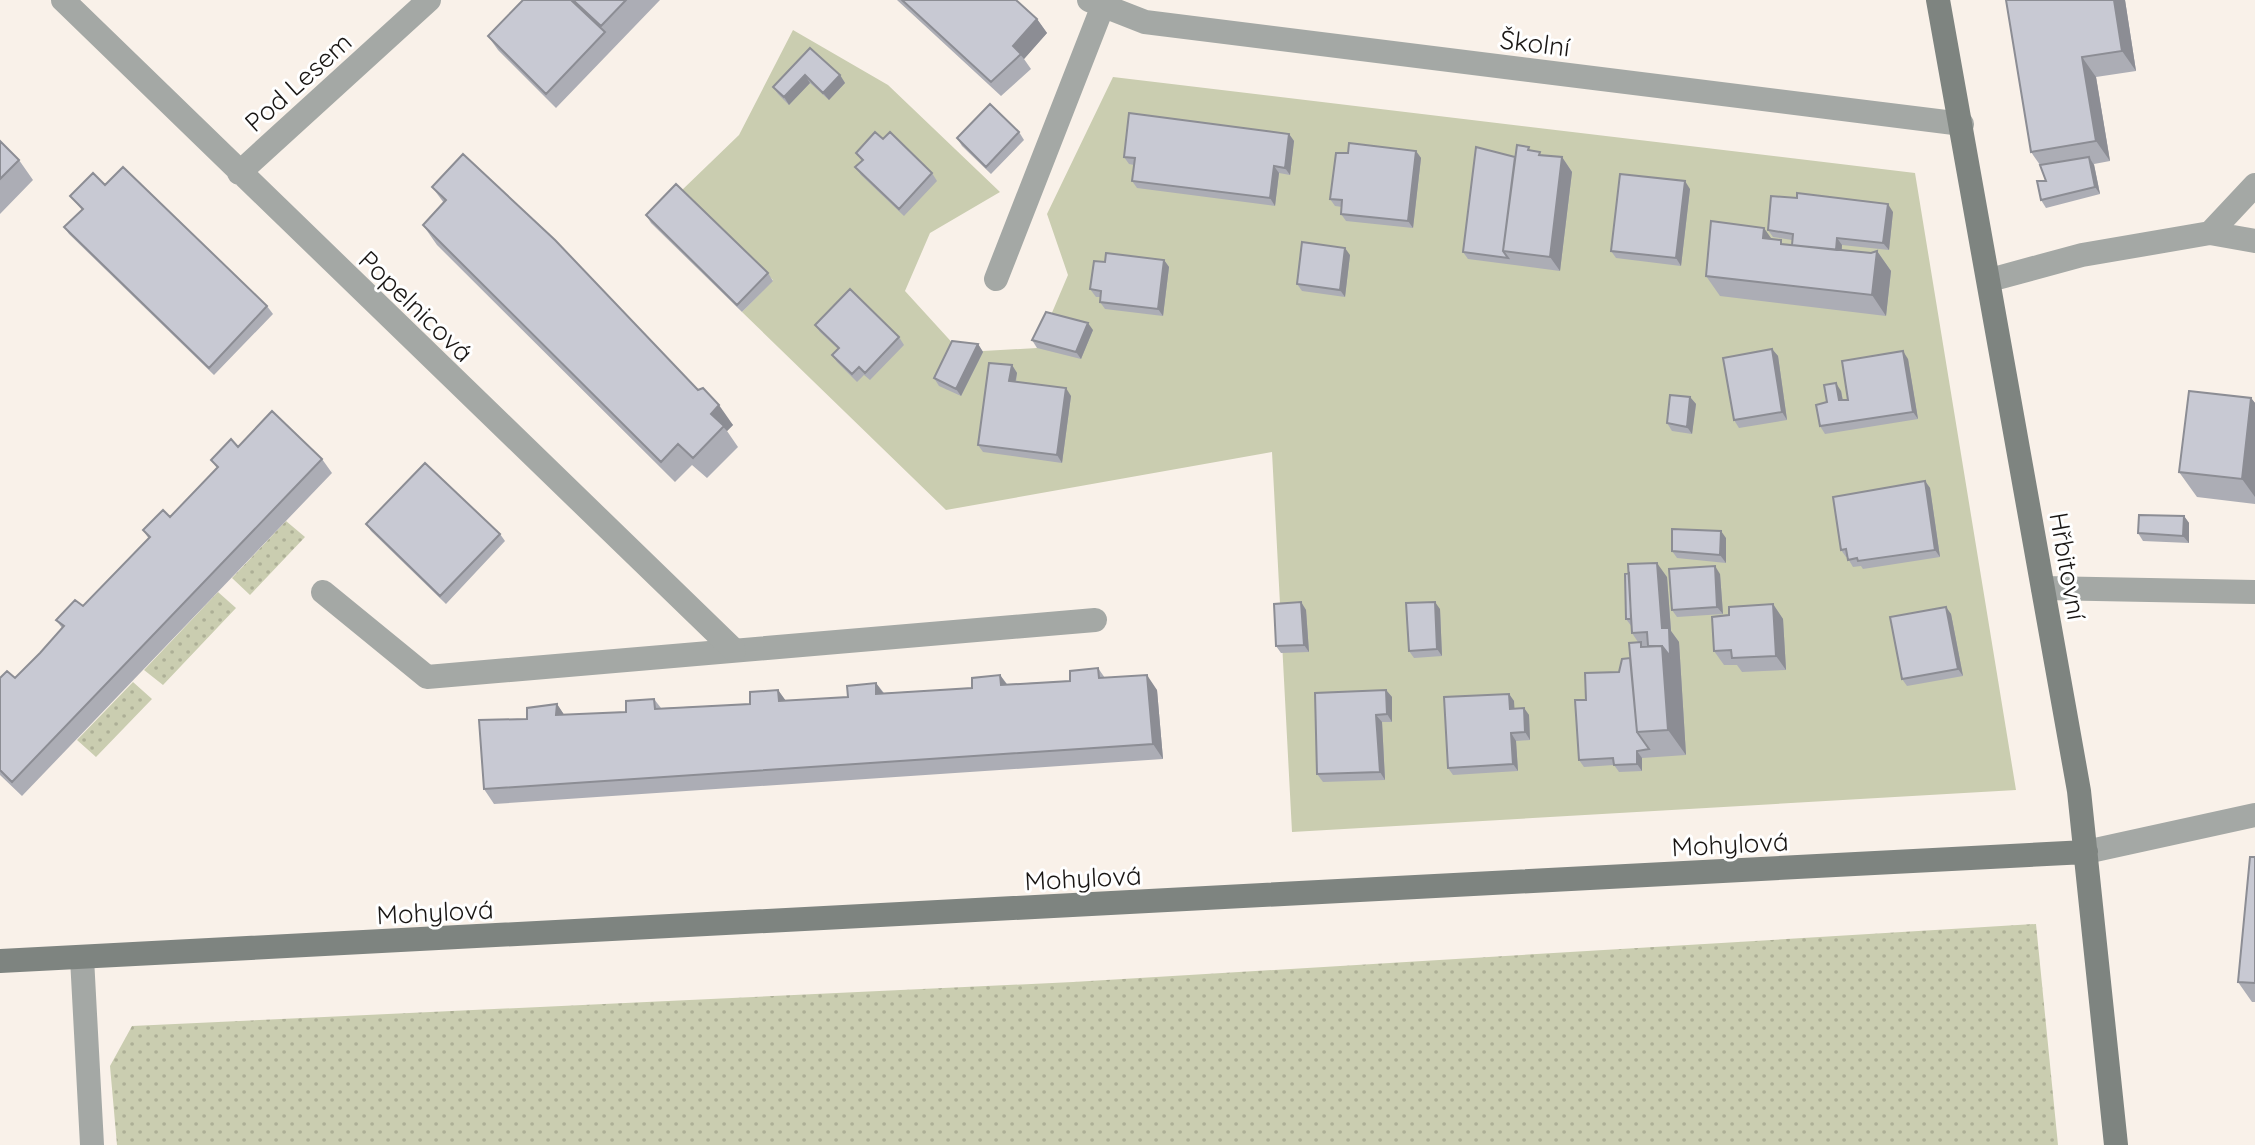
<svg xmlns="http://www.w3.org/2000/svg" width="2255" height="1145" viewBox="0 0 2255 1145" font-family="Quicksand,sans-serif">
<defs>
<pattern id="grass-dots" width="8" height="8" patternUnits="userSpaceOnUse" patternTransform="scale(2)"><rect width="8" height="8" fill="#cacdb0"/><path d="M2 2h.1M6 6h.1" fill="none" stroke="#adaf96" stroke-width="1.8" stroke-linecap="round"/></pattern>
</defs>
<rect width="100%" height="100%" fill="#f9f1e9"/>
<!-- grass -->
<path fill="url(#grass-dots)" d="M286,521L305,537L250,595L232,578Z
M218,592L236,608L163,685L144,670Z
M133,682L152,699L96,757L77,740Z
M2036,924L2058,1145H117L110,1066L132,1026L1073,982Z"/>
<!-- garden -->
<path fill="#cacdb0" d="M793,30L888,85L1000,192L930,233L905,291L957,348L983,351L1037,348L1068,275L1047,214L1113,77L1915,173L2016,790L1292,832L1272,452L946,510L742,312L773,280L681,191L739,135Z"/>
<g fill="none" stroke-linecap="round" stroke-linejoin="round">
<!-- lane -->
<path stroke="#a4a8a5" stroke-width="24" d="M2210,233L2255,185
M1990,280L2082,255L2210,233L2255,241
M2043,588L2255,592
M323,592L427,677L1095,620
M2086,852L2255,815"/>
<!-- street -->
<path stroke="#a4a8a5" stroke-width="24" d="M63,0L734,650
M1089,0L1145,22L1962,124
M239,173L429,0
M996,279L1102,8
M82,958L92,1145"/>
<!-- secondary -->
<path stroke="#7e8480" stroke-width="24" d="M1938,0L2079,791L2116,1145
M0,961L2086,852"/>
</g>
<!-- wall -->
<path fill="#acadb5" d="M523,0H660L556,108L498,50L488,36Z
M897,0H1016L1037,19L1047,33L1024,59L1031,69L1001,96Z
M2006,0H2125L2136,71L2096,77L2110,161L2094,164L2100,194L2046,208L2041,200L2046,181L2040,165L2031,152Z
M810,48L840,75L845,83L829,100L810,83L789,105L778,94L773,87Z
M1019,132L1024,140L991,174L962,146L957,138Z
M1289,134L1294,141L1290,175L1279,173L1275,206L1137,188L1132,181L1134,165L1129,164L1124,157Z
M0,141L19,160L33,180L0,214Z
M1532,150L1542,155L1562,157L1572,172L1560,271L1468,259L1463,252L1515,157Z
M1416,151L1421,158L1413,228L1346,221L1341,214L1342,207L1335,206L1330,199Z
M856,153L932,173L937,181L904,216L861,175L855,167L862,161Z
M105,185L267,306L273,314L214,375L69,234L64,227L82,210L70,196Z
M432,187L698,390L733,425L727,431L738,447L707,478L692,465L675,482L437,245L423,225L444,203Z
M1690,189L1681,266L1616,258L1611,251Z
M1893,212L1889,250L1842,245V250L1871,253L1877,251L1891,271L1886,316L1720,296L1706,276L1772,239L1784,244L1792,245V240L1773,237L1768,230Z
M646,215L768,273L773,281L742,312L651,223Z
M1350,255L1345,297L1302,291L1297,284Z
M1164,260L1169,267L1163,316L1105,309L1100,302V297H1096L1090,289L1105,262Z
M815,325L899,337L904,345L870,380L864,375L857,382L837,362L832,355L838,349L820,332Z
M1093,330L1081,359L1037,348L1032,340Z
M978,344L983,352L961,396L939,386L934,378Z
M1772,349L1778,356L1787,420L1739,428L1734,420Z
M1908,359L1918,419L1825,434L1820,426L1841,391L1843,400H1848Z
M1012,365L1017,373L1016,382L1071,396L1062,463L983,452L978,445Z
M1690,397L1696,404L1692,434L1672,431L1667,423Z
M2251,398L2255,403V504L2197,497L2179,472Z
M238,447L322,459L332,473L22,796L0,775V678H15L40,653L62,628L56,620L83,606L149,539L143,530L170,517L217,468L211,460Z
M1925,481L1930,488L1940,557L1863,569L1861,566L1853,567L1847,557H1846L1841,550Z
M2184,516L2189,523V543L2143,541L2138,533Z
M366,524L500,534L505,541L446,604L371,531Z
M1726,538V563L1677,558L1672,551Z
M1720,574L1723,614L1677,617L1672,610Z
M1667,577L1671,631L1679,642L1686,755L1642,758V771L1619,772L1614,765L1584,767L1579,760L1586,700L1619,672L1630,658L1638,642L1632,633V627L1626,619Z
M1301,602L1306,610L1309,652L1281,653L1276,646Z
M1773,604L1783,619L1786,670L1742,672L1737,665H1724L1714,651Z
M1946,607L1951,614L1963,676L1907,686L1902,679Z
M1440,609L1442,656L1414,658L1409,651Z
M1098,668L1105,678L1157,690L1163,759L494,804L484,789L527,719L557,704L564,715L626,712L654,699L661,708L750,704L778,690L786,701L848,697L876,683L884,693L972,688L1000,675L1007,684L1070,681Z
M1386,690L1392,697V722H1382L1385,780L1323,782L1317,774Z
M1509,694L1514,701V709L1524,708L1529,715L1530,740L1516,741L1518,771L1453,775L1448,768Z
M2255,857V1002H2252L2238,982Z"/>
<!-- shaded-wall -->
<path fill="#8c8d94" d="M2114,0H2125L2136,71L2122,51Z
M1037,19L1047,33L1024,59L1013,46Z
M2082,57L2096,77L2110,161L2096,141Z
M805,75L810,83L789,105L784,97Z
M840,75L845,83L829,100L823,93Z
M1289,134L1294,141L1290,175L1285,168Z
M1416,151L1421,158L1413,228L1408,221Z
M1562,157L1572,172L1560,271L1550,257Z
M2089,157L2094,165L2100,194L2095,187Z
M1274,166L1279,173L1275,206L1270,198Z
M1685,181L1690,189L1681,266L1676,258Z
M1888,204L1893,212L1889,250L1883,243Z
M1764,228L1778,248L1763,238Z
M1837,238L1842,245L1840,269L1834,261Z
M1345,248L1350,255L1345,297L1340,290Z
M1877,251L1891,271L1886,316L1872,295Z
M1164,260L1169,267L1163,316L1158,309Z
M1088,323L1093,330L1081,359L1076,352Z
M978,344L983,352L961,396L956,389Z
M1772,349L1778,356L1787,420L1782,412Z
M1903,351L1908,359L1918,419L1913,412Z
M1012,365L1017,373L1014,389L1009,381Z
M1836,383L1841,391L1844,408L1839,400Z
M1066,388L1071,396L1062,463L1057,455Z
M1690,397L1696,404L1692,434L1687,427Z
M2251,398L2255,403V497L2242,479Z
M719,405L733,425L727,431L711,414Z
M1925,481L1930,488L1940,557L1935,550Z
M2184,516L2189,523V543L2183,536Z
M1721,531L1726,538V563L1720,555Z
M1657,563L1667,577L1671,631L1679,642L1686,755L1668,730Z
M1715,566L1720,574L1723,614L1717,607Z
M1301,602L1306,610L1309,652L1304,645Z
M1435,602L1440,609L1442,656L1437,649Z
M1773,604L1783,619L1786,670L1776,656Z
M1946,607L1951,614L1963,676L1958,669Z
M1000,675L1010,689L1001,685Z
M1147,675L1157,690L1163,759L1153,744Z
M876,683L886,697L876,694Z
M778,690L788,704L779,701Z
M1386,690L1392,697V722L1387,714Z
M1509,694L1514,701L1515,716L1510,709Z
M557,704L567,719L556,715Z
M1524,708L1529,715L1530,740L1525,732Z
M1376,715L1382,722L1385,780L1380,772Z
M1511,733L1516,741L1518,771L1513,764Z
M1637,751L1642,758V771L1637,764Z"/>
<!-- building -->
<path fill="#c8c9d3" stroke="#8c8d94" stroke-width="2" d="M523,0H571L605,32L546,94L488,36Z
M573,0H626L601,26Z
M902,0H1016L1037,19L1013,46L1021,54L991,82Z
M2006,0H2114L2122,51L2082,57L2096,141L2031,152Z
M810,48L840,75L823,93L805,75L784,97L773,87Z
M990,104L1019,132L986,167L957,138Z
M1129,113L1289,134L1285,168L1274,166L1270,198L1132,181L1135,158L1124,157Z
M875,132L883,139L890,132L932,173L899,209L855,167L863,160L856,153Z
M0,141L19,160L0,179Z
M1349,143L1416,151L1408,221L1341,214L1342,200L1330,199L1336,153H1348Z
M1517,145L1529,147L1528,150L1540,152L1539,155L1562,157L1550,257L1503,251Z
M1476,147L1515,157L1503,251L1508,258L1463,252Z
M463,154L555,240L698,390L703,388L719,405L711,414L724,426L693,458L678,444L661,462L423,225L446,200L432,187Z
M2089,157L2095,187L2041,200L2037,181H2046L2040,165Z
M123,167L267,306L209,368L64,227L83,209L70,196L93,173L105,185Z
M1620,174L1685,181L1676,258L1611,251Z
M676,184L768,273L737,305L646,215Z
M1797,193L1888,204L1883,243L1837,238L1836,250L1792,245L1793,234L1768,230L1771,196L1797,198Z
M1711,221L1764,228L1763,238L1781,240V244L1871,253L1877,251L1872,295L1706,276Z
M1302,242L1345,248L1340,290L1297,284Z
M1106,253L1164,260L1158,309L1100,302L1101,291L1090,289L1094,261L1105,262Z
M850,289L899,337L865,373L859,367L852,374L832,355L839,348L815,325Z
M1046,312L1088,323L1076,352L1032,340Z
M952,341L978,344L956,389L934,378Z
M1772,349L1782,412L1734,420L1723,358Z
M1903,351L1913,412L1820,426L1816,405L1827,402L1824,385L1836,383L1839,400H1848L1842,361Z
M989,363L1012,365L1009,381L1066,388L1057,455L978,445Z
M2189,391L2251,398L2242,479L2179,472Z
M1670,395L1690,397L1687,427L1667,423Z
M272,411L322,459L12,782L0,770V678L7,671L15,678L40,653L64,626L56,620L75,600L83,606L150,537L143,530L163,510L170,517L218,467L211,460L231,439L238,447Z
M425,463L500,534L440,596L366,524Z
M1925,481L1935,550L1858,561L1857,558L1848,560L1846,549L1841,550L1833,497Z
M2139,515L2184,516L2183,536L2138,533Z
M1672,529L1721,531L1720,555L1672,551Z
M1657,563L1662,628H1669L1670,656L1662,646H1648L1647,632L1632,633L1628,564Z
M1715,566L1717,607L1672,610L1669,569Z
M1629,573L1631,619H1626L1625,574Z
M1301,602L1304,645L1276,646L1274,604Z
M1435,602L1437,649L1409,651L1406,603Z
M1773,604L1776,656L1732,658L1731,650L1714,651L1712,617L1729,615V607Z
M1946,607L1958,669L1902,679L1890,617Z
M1641,642V647L1662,646L1668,730L1637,732L1629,643Z
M1630,658L1637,732L1649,749L1637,751V764L1614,765L1613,758L1579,760L1575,700H1586L1585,673L1619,672L1622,659Z
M1098,668L1099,678L1147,675L1153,744L484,789L479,720L527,719V708L557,704L556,715L626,712V701L654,699L655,709L750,704V692L778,690L779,701L848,697L847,686L876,683V694L972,688V678L1000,675L1001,685L1070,681V671Z
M1386,690L1387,714L1376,715L1380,772L1317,774L1315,693Z
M1509,694L1510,709L1524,708L1525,732L1511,733L1513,764L1448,768L1444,697Z
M2250,857H2255V983L2238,982Z"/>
<g text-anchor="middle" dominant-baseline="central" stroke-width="6" stroke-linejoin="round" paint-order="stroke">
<!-- street labels -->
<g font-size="26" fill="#191614" stroke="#fff">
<text transform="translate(1535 43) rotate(7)">Školní</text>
<text transform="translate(298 82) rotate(-42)">Pod Lesem</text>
<text transform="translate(416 306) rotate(44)">Popelnicová</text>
<text transform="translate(2068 566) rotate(80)">Hřbitovní</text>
<text transform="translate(1730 844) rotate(-3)">Mohylová</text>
<text transform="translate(1083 878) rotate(-3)">Mohylová</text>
<text transform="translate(435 912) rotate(-3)">Mohylová</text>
</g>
</g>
</svg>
